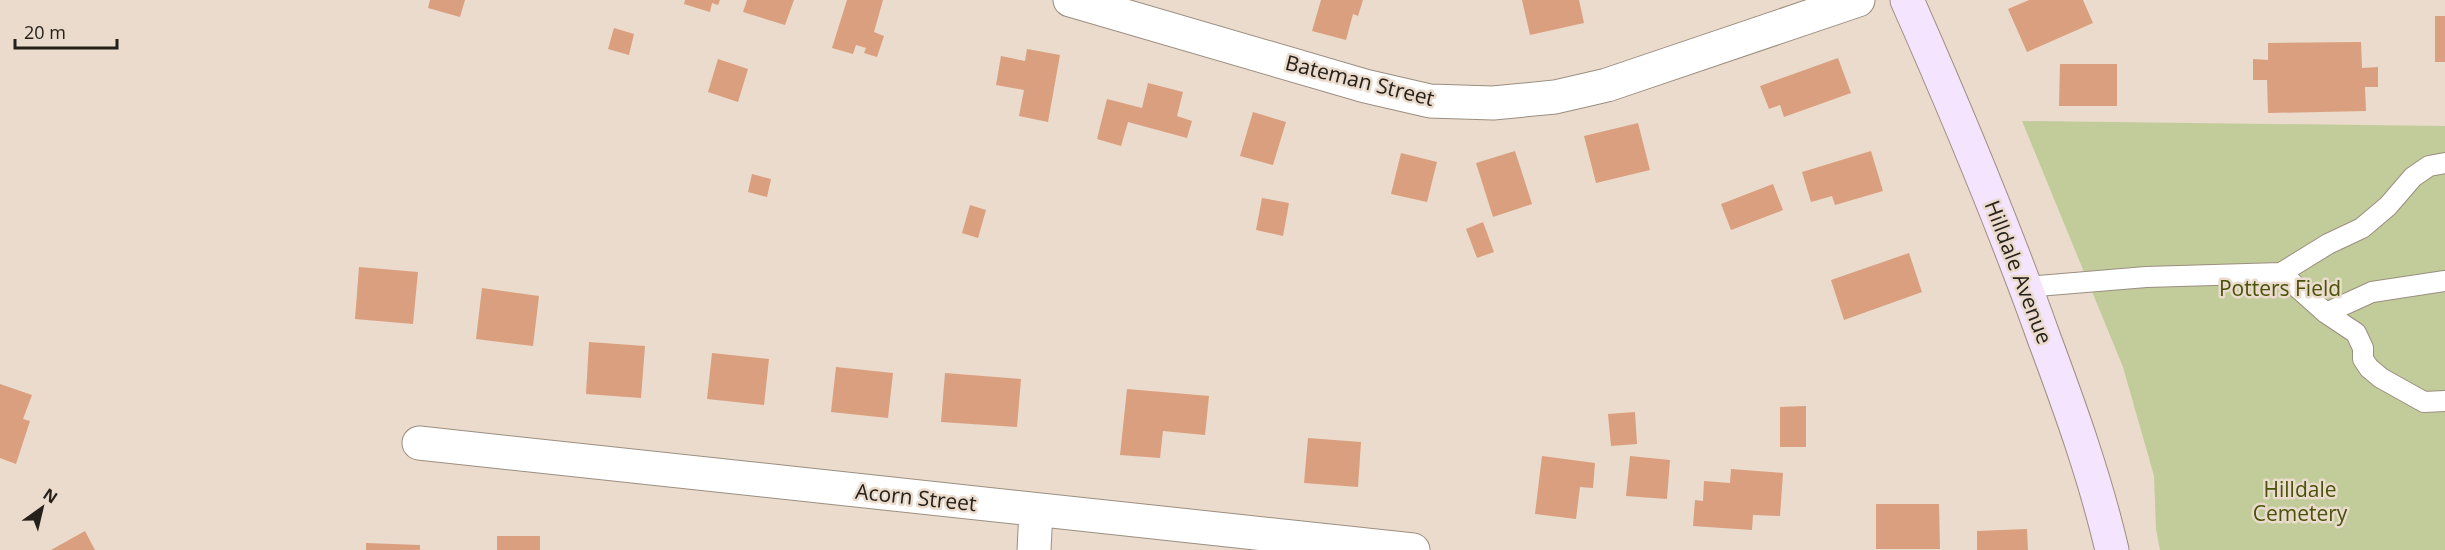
<svg xmlns="http://www.w3.org/2000/svg" width="2445" height="550" viewBox="0 0 2445 550" font-family="'Open Sans',sans-serif">
<rect width="100%" height="100%" fill="#eadbcc"/>
<!-- green -->
<path fill="#c1cc9a" d="M2022,121L2445,126V550H2160L2156,529L2154,476L2123,367Z"/>
<!-- building -->
<path fill="#da9f7e" d="M430,0H465L460,17L428,8Z
M685,0H720L718,5L712,3L710,12L684,4Z
M747,0H794L785,25L743,12Z
M847,0H883L874,32L884,36L877,57L864,53L866,48L856,45L853,54L832,48Z
M1321,0H1363L1358,16L1353,14L1346,40L1312,31Z
M1522,0H1579L1584,23L1530,35Z
M2029,0H2083L2093,23L2027,52L2008,9Z
M2435,16H2445V62H2435Z
M614,28L634,34L629,55L608,49Z
M2361,42L2362,68L2378,67V87H2365L2366,111L2268,113L2267,80H2253V59L2268,60V43Z
M1027,49L1060,55L1048,122L1019,116L1024,90L996,85L1001,56L1025,61Z
M1838,58L1851,93L1784,117L1780,105L1769,109L1760,86Z
M718,59L748,69L738,102L708,92Z
M2060,64H2117V106H2059Z
M1148,83L1183,92L1177,116L1192,121L1187,138L1128,122L1121,146L1097,139L1107,99L1142,108Z
M1253,112L1286,122L1273,165L1240,156Z
M1638,123L1650,170L1596,183L1584,136Z
M1515,151L1532,204L1493,217L1476,163Z
M1871,151L1883,191L1835,205L1832,196L1811,202L1802,172Z
M1401,153L1437,162L1427,202L1391,194Z
M752,174L771,179L767,197L748,192Z
M1773,184L1783,210L1731,230L1721,204Z
M1262,198L1289,203L1283,236L1256,230Z
M970,205L986,210L978,238L962,233Z
M1483,222L1494,252L1477,258L1466,229Z
M1909,253L1922,292L1844,320L1831,280Z
M359,267L418,272L413,324L355,319Z
M482,288L539,296L533,346L476,339Z
M589,342L645,346L641,398L586,394Z
M712,353L769,359L764,405L707,399Z
M836,367L893,373L888,418L831,412Z
M945,373L1021,379L1017,427L941,422Z
M0,384L32,395L23,419L30,421L16,464L0,458Z
M1127,389L1209,396L1205,435L1163,431L1160,458L1120,455Z
M1806,406V447H1780V407Z
M1635,412L1637,444L1611,446L1608,414Z
M1308,438L1361,442L1358,487L1304,483Z
M1542,456L1595,463L1593,488L1580,487L1576,519L1535,514Z
M1630,456L1670,460L1667,499L1626,496Z
M1731,469L1783,473L1780,516L1753,515L1752,530L1693,526L1695,500L1703,501L1704,481L1730,483Z
M1876,504H1939L1940,549H1876Z
M2027,529L2028,550H1977V531Z
M85,531L95,550H51Z
M497,536H540V550H497Z
M366,543L420,545V550H366Z"/>
<g fill="none" stroke-linecap="round" stroke-linejoin="round">
<!-- service casing -->
<g stroke="#9b8e80" stroke-width="22">
<path id="service" d="M2281,273L2326,313L2356,333L2363,348V359L2369,368L2381,378L2424,402L2445,401
M2026,287L2146,277L2281,273L2328,244L2362,228L2388,206L2413,177L2429,166L2445,163
M2326,313L2372,292L2445,281"/>
</g>
<!-- minor casing -->
<g stroke="#9b8e80" stroke-width="35">
<path id="minor" d="M1070,0L1365,86L1430,101L1493,103L1555,97L1607,85L1858,0
M419,443L1413,550
M1034,550L1036,510"/>
</g>
<!-- secondary casing -->
<g stroke="#9b8e80" stroke-width="35">
<path id="secondary" d="M1907,0C1956,111 2003,223 2044,338C2070,408 2095,477 2112,550"/>
</g>
<!-- service -->
<use href="#service" stroke="#fff" stroke-width="20"/>
<!-- minor -->
<use href="#minor" stroke="#fff" stroke-width="33"/>
<!-- secondary -->
<use href="#secondary" stroke="#f4e4fe" stroke-width="33"/>
</g>
<g text-anchor="middle" dominant-baseline="central" stroke-width="5" stroke-linejoin="round" paint-order="stroke">
<!-- street labels -->
<g font-size="21" fill="#25201a" stroke="#eadbcc">
<text transform="translate(1360 80) rotate(14)">Bateman Street</text>
<text transform="translate(2019 272) rotate(69)">Hilldale Avenue</text>
<text transform="translate(916 497) rotate(6)">Acorn Street</text>
</g>
<!-- park labels -->
<g font-size="21" fill="#485209" stroke="#eadbcc">
<text x="2280" y="288">Potters Field</text>
<text x="2300" y="489">Hilldale<tspan x="2300" dy="24">Cemetery</tspan></text>
</g>
</g>
<!-- north arrow -->
<g transform="translate(42 508) rotate(34)" stroke="#eadbcc" stroke-width="4.5" paint-order="stroke">
<path d="M0-4.5L10 22L0 15L-10 22Z" fill="#25201a"/>
<text y="-9" font-size="16" font-weight="bold" text-anchor="middle" fill="#25201a">N</text>
</g>
<!-- scale -->
<path d="M15 39v9h102v-9" fill="none" stroke="#25201a" stroke-width="3"/>
<text x="24" y="39" font-size="18" fill="#25201a" stroke="#eadbcc" stroke-width="4.5" paint-order="stroke">20 m</text>
</svg>
